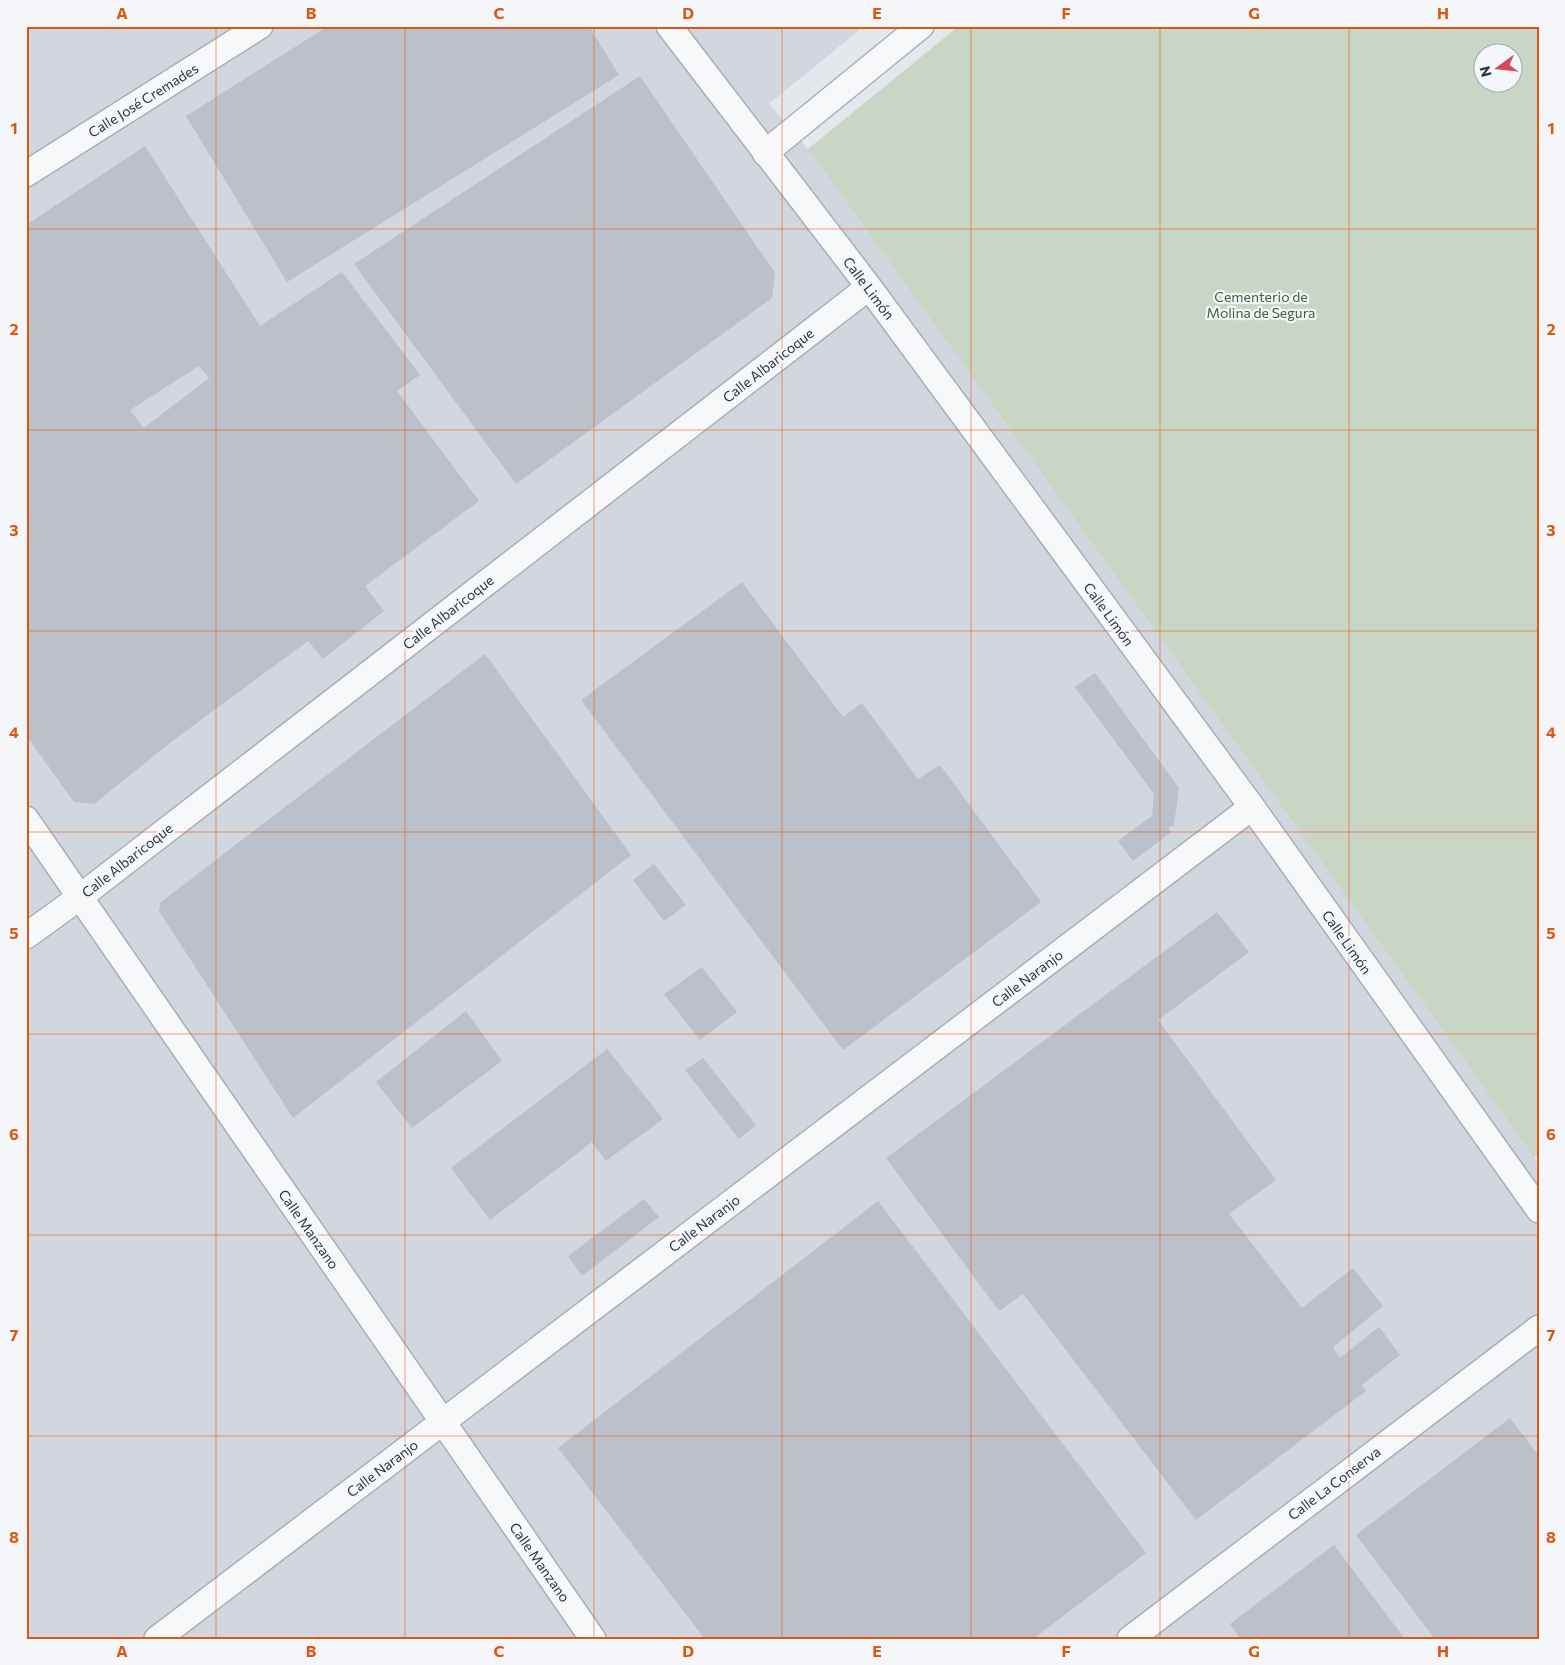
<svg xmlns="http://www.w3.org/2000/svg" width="1565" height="1665" viewBox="0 0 1565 1665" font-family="Commissioner,sans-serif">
<rect width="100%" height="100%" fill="#e4e7ec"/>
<!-- built -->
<path fill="#d2d6de" d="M26,26H864L769,104L808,149L1539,1164V1639H26Z"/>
<!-- green -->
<path fill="#c9d6c5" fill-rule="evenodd" d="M959,26H1539V1153L1534,1157L808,149ZM1482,52H1512V82H1482Z"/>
<!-- building -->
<path fill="#bbc0ca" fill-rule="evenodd" d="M328,26H589L619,75L287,282L186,116Z
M640,76L775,273L772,298L516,484L354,264Z
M145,146L260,326L342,272L420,375L397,391L479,501L365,586L384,611L323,659L308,641L171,742L94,804L74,802L26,735V225ZM199,366L209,378L144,428L130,410Z
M742,582L843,717L862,703L918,779L940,765L1041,902L843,1050L581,700Z
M485,654L631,855L293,1118L159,911L161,902Z
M1095,673L1179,788L1174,825L1168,828L1171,832L1133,861L1118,841L1152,816L1154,794L1075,687Z
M654,864L686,905L664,921L633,880Z
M1217,912L1249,952L1158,1020L1276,1180L1229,1214L1302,1308L1353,1268L1383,1306L1333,1347L1340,1358L1379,1327L1400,1355L1362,1385L1366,1391L1196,1520L1023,1294L999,1311L886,1158Z
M702,967L737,1012L700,1040L664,994Z
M466,1011L502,1061L412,1128L376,1082Z
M607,1049L663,1119L606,1161L592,1142L490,1220L451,1168Z
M703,1058L756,1125L739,1139L685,1070Z
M644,1199L659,1217L582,1276L568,1256Z
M878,1201L1146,1553L1033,1639H705L558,1448Z
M1510,1418L1539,1456V1639H1435L1356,1535Z
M1334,1545L1405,1639H1241L1230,1624Z"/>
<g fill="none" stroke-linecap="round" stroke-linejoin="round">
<!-- street casing -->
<g stroke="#a9aeb7" stroke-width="28">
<path id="street" d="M669,26L869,287L1252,807L1539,1210
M765,153L921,26
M26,174L260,26
M26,819L593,1639
M26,936L80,897L869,287
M157,1639L1252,807
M1130,1639L1539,1328"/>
</g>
<!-- street -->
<use href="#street" stroke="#f7f8fa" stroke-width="25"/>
</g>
<!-- grid -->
<path fill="none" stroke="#df570f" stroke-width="1" stroke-opacity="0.55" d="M216,26V1639M405,26V1639M594,26V1639M782,26V1639M971,26V1639M1160,26V1639M1349,26V1639M26,229H1539M26,430H1539M26,631H1539M26,832H1539M26,1034H1539M26,1235H1539M26,1436H1539"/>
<g text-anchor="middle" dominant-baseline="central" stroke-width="4.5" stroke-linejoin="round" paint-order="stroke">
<!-- street labels -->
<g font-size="14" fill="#2b3445" stroke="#f4f6f9">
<text transform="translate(143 100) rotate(-32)">Calle José Cremades</text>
<text transform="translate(869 288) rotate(53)">Calle Limón</text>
<text transform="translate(768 365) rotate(-38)">Calle Albaricoque</text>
<text transform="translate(448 612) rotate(-38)">Calle Albaricoque</text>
<text transform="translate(1109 614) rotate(54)">Calle Limón</text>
<text transform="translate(127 860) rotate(-38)">Calle Albaricoque</text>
<text transform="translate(1347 942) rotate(55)">Calle Limón</text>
<text transform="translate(1027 978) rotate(-37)">Calle Naranjo</text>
<text transform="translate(704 1223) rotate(-37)">Calle Naranjo</text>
<text transform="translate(309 1229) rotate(55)">Calle Manzano</text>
<text transform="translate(382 1468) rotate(-37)">Calle Naranjo</text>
<text transform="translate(1334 1483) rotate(-37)">Calle La Conserva</text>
<text transform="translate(540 1562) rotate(55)">Calle Manzano</text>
</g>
<!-- park labels -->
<g font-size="14" fill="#3f6138" stroke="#f4f6f9">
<text x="1261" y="296">Cementerio de<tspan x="1261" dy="16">Molina de Segura</tspan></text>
</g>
</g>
<!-- border -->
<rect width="1565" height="1665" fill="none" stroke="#f4f6f9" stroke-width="55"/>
<!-- north arrow -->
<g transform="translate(1498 68) rotate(255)"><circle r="24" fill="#f4f6f9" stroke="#a4a8b1"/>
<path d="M0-4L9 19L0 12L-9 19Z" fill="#d1495b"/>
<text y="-8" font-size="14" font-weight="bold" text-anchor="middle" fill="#2b3445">N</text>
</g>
<rect x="28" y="28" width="1510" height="1610" fill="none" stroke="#df570f" stroke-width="2"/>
<g font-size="16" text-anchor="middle" font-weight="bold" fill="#df570f">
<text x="122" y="19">A</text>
<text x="311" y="19">B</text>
<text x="499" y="19">C</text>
<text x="688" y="19">D</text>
<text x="877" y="19">E</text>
<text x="1066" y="19">F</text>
<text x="1254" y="19">G</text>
<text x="1443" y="19">H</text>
<text x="14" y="134">1</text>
<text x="1551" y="134">1</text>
<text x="14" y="335">2</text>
<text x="1551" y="335">2</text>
<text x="14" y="536">3</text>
<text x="1551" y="536">3</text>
<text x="14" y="738">4</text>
<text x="1551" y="738">4</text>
<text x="14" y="939">5</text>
<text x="1551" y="939">5</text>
<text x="14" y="1140">6</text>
<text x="1551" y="1140">6</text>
<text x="14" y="1341">7</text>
<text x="1551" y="1341">7</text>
<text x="14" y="1543">8</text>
<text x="1551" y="1543">8</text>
<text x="122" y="1657">A</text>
<text x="311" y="1657">B</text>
<text x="499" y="1657">C</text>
<text x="688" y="1657">D</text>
<text x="877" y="1657">E</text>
<text x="1066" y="1657">F</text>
<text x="1254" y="1657">G</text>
<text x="1443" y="1657">H</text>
</g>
</svg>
